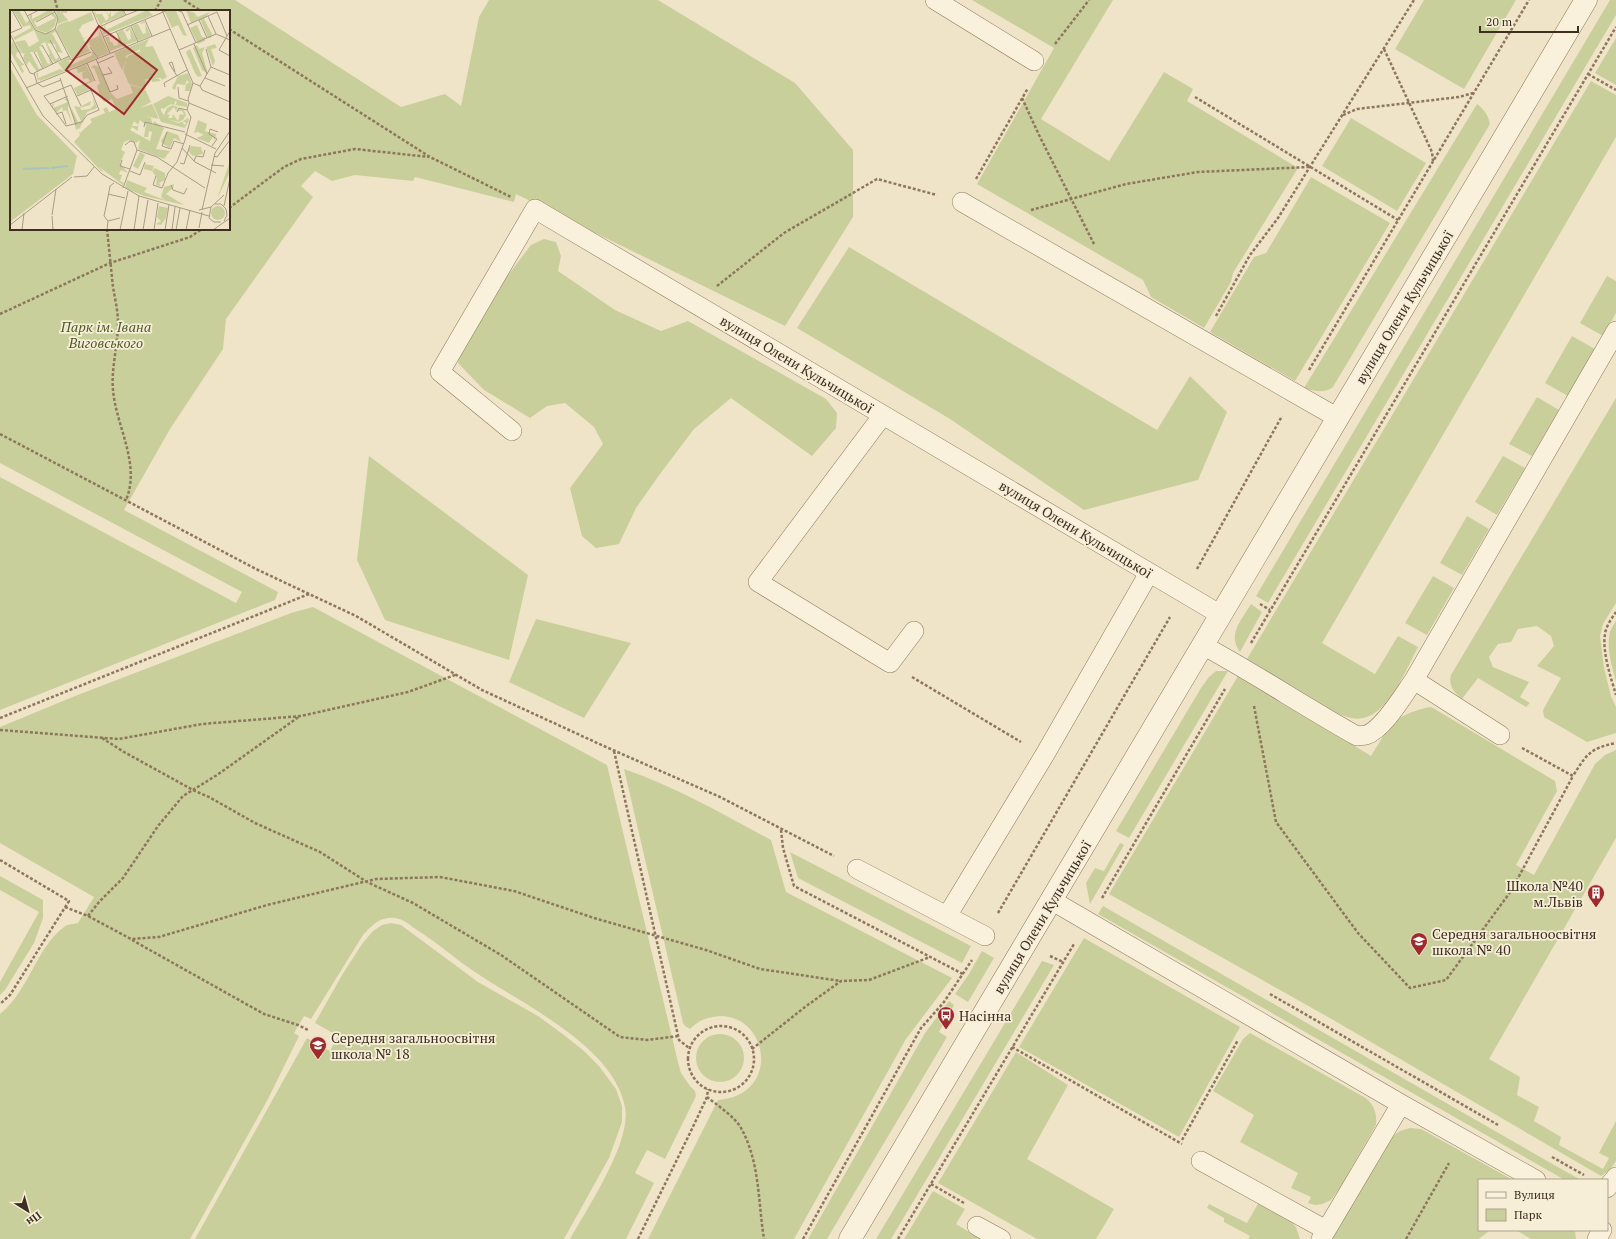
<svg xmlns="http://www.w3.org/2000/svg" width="1616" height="1239" viewBox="0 0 1616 1239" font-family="'PT Serif',serif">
<rect width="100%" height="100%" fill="#f0e4c8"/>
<!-- green -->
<path fill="#c9cf9b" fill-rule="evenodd" d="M0,0H235L401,107L445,94L461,106L479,17L489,0H658L795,83L853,150V217L785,326L516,194L514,202L415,177L413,181L355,175L332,181L315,171L301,186L313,197L226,319L223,349L170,429L124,510L278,592L275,600L0,710V477L236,603L242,592L0,463ZM11,11H229V229H11Z
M972,0H1113L1041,119L1109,161L1164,72L1193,89L1187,101L1298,168L1233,273L1231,282L1204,328L1151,297L1143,280L977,184L1054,48Z
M1424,0H1516L1464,89L1395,49Z
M1610,0H1616V15L1268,603L1256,596Z
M1616,38V85L1595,73Z
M1591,81L1616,95V137L1322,643L1375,674L1398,636L1418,647C1407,668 1388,714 1363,718C1354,720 1347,717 1339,714L1247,659Z
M1477,104C1484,109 1488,115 1490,124L1333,387C1325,394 1314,391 1304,388Z
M1351,118L1426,163L1397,211L1322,166Z
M1311,177L1390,223L1295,381L1210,332L1254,257L1266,253Z
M544,239L556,242L561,256L558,271L615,310L661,331L688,321L826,399L837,413L836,428L812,456L731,398L694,429L660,474L636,508L619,544L596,548L582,536L570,488L603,444L594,427L565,403L547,406L530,418L484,390L458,363L461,345L483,308L531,245Z
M849,247L1157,430L1190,376L1227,412L1198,480L1084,510L950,419L797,328Z
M1607,276L1616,281V313L1603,336L1580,323Z
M1572,336L1595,349L1568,396L1545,383Z
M1537,397L1559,410L1532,456L1509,444Z
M1616,398V603L1603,624L1600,636L1604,668L1611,696L1616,707V733L1587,742L1544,717L1543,710L1561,678L1537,666L1554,646L1551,636L1537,626L1518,629L1511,642L1498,644L1489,657L1493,667L1529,682L1520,697L1530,703L1526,707L1478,678L1462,699C1454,692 1448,686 1451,675Z
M369,456L528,575L509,660L385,620L357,560Z
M1503,456L1525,468L1497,515L1475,502Z
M1467,516L1489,529L1462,575L1440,563Z
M1433,576L1454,588L1427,635L1405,623Z
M1251,604L1262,612L1240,652C1227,634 1241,621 1251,604Z
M313,607L607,765L678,1062L681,1073L690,1086L695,1091L696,1096L665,1159L647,1150L635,1173L654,1183L626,1239H570C587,1208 632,1142 625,1107C614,1047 524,1005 478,974C456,960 437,942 414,928C410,925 404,920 399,919C383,914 373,924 363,935L311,1019L304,1016L294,1033L299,1036L268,1099L190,1239H0V1014C29,991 35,949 64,927C67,924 74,924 78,923L94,897L0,843V727L75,696L291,613Z
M536,619L631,643L584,718L509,682Z
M1616,621V682C1612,667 1606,647 1610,632C1611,628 1614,624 1616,621Z
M1216,671H1228L1129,838L1116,831L1201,688L1209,677Z
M1238,676L1267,692L1371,756L1390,725C1401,715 1415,710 1430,707L1433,708L1550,778L1555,781L1557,791L1516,865L1534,875L1595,764L1605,755L1616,750V838L1489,1059L1520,1077L1517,1095L1539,1107L1534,1121L1561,1137L1559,1145L1603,1169L1609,1158L1599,1153L1616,1121V1161L1610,1170L1601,1176L1328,1017L1109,894Z
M624,769C676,787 723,814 771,840L786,892L952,978L906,1039L794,1239H648L718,1100C788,1094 765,999 705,1019C699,1021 694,1025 690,1029L685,1026L683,1023Z
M1120,843L1124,845L1090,904L1086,883L1095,868L1104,871Z
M790,852L971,946L962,963L798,878Z
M0,876L43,900V918L34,943L5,990L0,995V982L39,912L0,890Z
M1103,906L1556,1166L1581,1180H1565L1098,914Z
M391,923L401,925L478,982L538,1016L564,1035L584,1051L599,1066L616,1089L622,1106V1122L609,1158L564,1239H195L307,1038L330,1051L338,1036L315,1023L342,975L362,944L373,931L382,925Z
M1084,938L1240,1027L1179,1137L1019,1047Z
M982,951L994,958L968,1002L955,994L969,974Z
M1042,961L1054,965L891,1239H876Z
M949,1001L954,1005L939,1032L947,1037L827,1239H808L925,1033Z
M1250,1033L1364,1097C1374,1104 1377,1112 1376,1125L1340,1188L1331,1200L1322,1204L1315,1205L1308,1203L1311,1197L1291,1188L1298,1173L1240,1142L1254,1115L1213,1091L1243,1039Z
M696 1058a24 24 0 1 1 48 0a24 24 0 1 1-48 0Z
M1016,1052L1068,1085L1027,1159L1114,1209L1096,1239H1037L938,1183Z
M1410,1128L1421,1129L1513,1180H1479V1230H1490L1479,1239H1331L1389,1139L1400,1131Z
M933,1191L965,1209L956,1224L981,1239H904Z
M1259,1202L1290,1220L1296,1227L1300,1239H1248L1250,1236L1224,1222V1218L1207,1208L1209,1204L1247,1223Z
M1516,1230H1575L1576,1239H1531Z"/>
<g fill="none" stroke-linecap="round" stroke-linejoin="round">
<!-- service casing -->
<g stroke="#8d765c" stroke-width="20">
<path id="service" d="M935,0L1034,61
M962,202L1338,418
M883,415L758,582L890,663L914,631
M512,431L440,372L535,209L1221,615
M1204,646C1256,674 1305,707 1357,736C1360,735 1363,736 1366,735C1383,730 1404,694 1414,680L1500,735
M1414,680L1616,331
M857,869L985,936
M1051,900L1401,1104L1536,1180
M947,916L1044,756L1149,573
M1201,1161L1326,1230
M1607,1188L1616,1177
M977,1226L1001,1239
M1321,1239L1401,1104
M1597,1239L1602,1230"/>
</g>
<!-- tertiary casing -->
<g stroke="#8d765c" stroke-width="23">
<path id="tertiary" d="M850,1239L1586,0"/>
</g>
<!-- path -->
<path stroke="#8d765c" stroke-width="2.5" stroke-dasharray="3 2" stroke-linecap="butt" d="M55,0L58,11
M184,0L201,11
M155,11L161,0
M229,29L430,157L511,197
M1055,44L1089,0
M1384,49L1432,152L1433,161
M1588,74L1616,90
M1195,97L1398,220
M1022,98L1039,135L1095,246
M1343,115L1357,109L1459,97L1473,93
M976,179L1028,88
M229,208L284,167L301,159L355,149L429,157
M1031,210L1126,184L1198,172L1309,167
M107,229C109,248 111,268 113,287C115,299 118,311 118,323C118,346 111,368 113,390C116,426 141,464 126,500
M717,286L784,233L877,179L937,195
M0,314L110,263L190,237L202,229
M1216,316L1250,255L1278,218L1414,0
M1309,370L1529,0
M0,434L256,569L356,616L482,690L606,747L720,797L834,856
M1197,569L1282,416
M1260,604L1270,610
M1616,612C1612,618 1606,626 1605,634C1602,652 1611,678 1616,695
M1251,643L1616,27
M912,677L1021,742
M1254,706L1276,822L1358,933L1410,988L1446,980L1511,891L1573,776
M0,718L309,594
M0,730L119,739L202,724L301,716L408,692L455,675
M102,738L124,752L193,790L209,797L255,823L320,852L367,882L413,903L501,955L620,1037L647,1040L679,1036
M1522,748L1573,776C1586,755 1590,748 1616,743
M614,751L679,1040L689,1048
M781,830L783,848L794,886L963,974
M0,860L69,901L10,995L0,1004
M1102,898L1225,689
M65,907L88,916L131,939L159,937L267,905L376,879L440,877L514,891L594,918L706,950L760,969L841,981
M998,913L1170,617
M88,916L99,902L123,878L158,826L183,796L217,775L300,716
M132,940L264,1014L298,1025L308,1030
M1050,956L1063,962
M1270,994L1498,1125
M688 1059a33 33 0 1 1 66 0a33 33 0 1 1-66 0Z
M1012,1047L1182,1144
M752,1049L805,1007L841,981L869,980L930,957
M707,1097C717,1105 735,1117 741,1128C760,1162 758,1202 764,1239
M1182,1140L1238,1040
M1552,1157L1584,1175
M931,1184L964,1203
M638,1239L690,1133L707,1097L708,1089
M803,1239L921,1028L944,1002L972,960
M898,1239L1074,944
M1406,1239L1449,1163"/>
<!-- service -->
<use href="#service" stroke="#faf1dc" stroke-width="19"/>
<!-- tertiary -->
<use href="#tertiary" stroke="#faf1dc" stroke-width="22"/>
</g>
<!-- icons -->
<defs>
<g id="building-pin" transform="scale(0.9)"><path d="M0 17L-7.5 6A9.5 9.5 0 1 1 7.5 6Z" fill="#9e2a2b" stroke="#f7eed8"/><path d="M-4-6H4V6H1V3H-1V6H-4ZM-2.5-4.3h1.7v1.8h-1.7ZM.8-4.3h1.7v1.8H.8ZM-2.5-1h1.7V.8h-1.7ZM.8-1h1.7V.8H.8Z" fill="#fff"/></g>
<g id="school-pin" transform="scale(0.9)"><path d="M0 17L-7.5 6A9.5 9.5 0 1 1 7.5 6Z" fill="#9e2a2b" stroke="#f7eed8"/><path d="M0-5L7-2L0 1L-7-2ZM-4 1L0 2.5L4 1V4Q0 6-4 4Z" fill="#fff"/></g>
<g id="bus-pin" transform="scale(0.9)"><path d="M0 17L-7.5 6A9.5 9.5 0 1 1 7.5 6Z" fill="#9e2a2b" stroke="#f7eed8"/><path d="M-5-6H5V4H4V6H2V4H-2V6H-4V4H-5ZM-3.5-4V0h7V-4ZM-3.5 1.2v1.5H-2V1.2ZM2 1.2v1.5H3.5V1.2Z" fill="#fff"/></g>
</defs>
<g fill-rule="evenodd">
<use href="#building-pin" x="1596" y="893"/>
<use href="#school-pin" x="1419" y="941"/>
<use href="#bus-pin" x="946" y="1015"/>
<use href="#school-pin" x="318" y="1045"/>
</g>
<g text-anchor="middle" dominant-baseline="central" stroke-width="3.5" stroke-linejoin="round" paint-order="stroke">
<!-- street labels -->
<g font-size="14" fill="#3d2e20" stroke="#f7eed8">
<text transform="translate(1404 307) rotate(-59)">вулиця Олени Кульчицької</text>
<text transform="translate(797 364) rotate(31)">вулиця Олени Кульчицької</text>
<text transform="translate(1076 529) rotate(31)">вулиця Олени Кульчицької</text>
<text transform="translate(1042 917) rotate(-59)">вулиця Олени Кульчицької</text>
</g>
<!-- park labels -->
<g font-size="14" font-style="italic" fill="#4d5a26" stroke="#f7eed8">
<text x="106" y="326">Парк ім. Івана<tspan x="106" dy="16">Виговського</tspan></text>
</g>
<!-- poi labels -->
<g font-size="14" fill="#3d2e20" stroke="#f7eed8" text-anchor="start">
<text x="1583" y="885" text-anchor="end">Школа №40<tspan x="1583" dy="16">м.Львів</tspan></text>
<text x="1432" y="933">Середня загальноосвітня<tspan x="1432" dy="16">школа № 40</tspan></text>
<text x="959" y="1015">Насінна</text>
<text x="331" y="1037">Середня загальноосвітня<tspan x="331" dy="16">школа № 18</tspan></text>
</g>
</g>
<!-- overview -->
<g transform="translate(10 10)">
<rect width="220" height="220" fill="#f0e4c8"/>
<path d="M3,0H9L16,13L19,10L24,20L5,30L4,29L2,24L4,27L21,18L20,15L13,17ZM39,0L44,2L24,12L27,17L45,8L41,5L44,3L47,8L44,17L37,23L25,19L19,6L22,4V9ZM46,0H50V4L51,0H57V3H52L58,10L48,14ZM95,0L99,5L101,0V7L109,2L105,4L103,0L105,3L113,0L115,5L95,13L94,12L91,16L84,3L85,1L86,4H92L96,11L99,7ZM137,0L143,5L93,25L92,16L95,19L94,16L95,15L96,20ZM159,0L166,1L177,26L173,25L168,15L162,18L155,2ZM176,0L185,3L187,7L200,2L194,9L202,24L201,28H198L190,9L181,13ZM81,2L84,10L72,15L69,20L78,37L75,40L78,38L80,41L62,49L46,20L48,15L58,11L59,12ZM134,11L141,26L128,31L122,15L128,14L133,24L136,23L135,13L129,14ZM187,15L192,27H195V31L188,34L180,18ZM120,17L127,31L100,41L95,27H99L100,32H102L104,36L108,35V22L113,19L118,30L121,29L120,19L117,22L115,20ZM88,19L99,43L88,47L79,34L82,32L77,34L75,32L73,29L78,26L74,29L75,32L89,26L88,19L82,21ZM24,20L36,24L44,20L46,22L42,23L53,43L47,42L45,34L37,33L46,50L48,47L50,49L45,53L38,45L40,44L35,32L31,34L34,40L31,36L29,37L38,54L40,53L39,48L42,53L33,58L27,42H20L29,59L32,58L27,62L19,51L17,55L13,48L15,43L13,44L5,32L15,30L19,37L29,31ZM139,29L135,37L143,36L157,67L152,70L151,68H146L149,69L151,71L142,72L141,69L137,70L138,74L136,71L138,69H135L136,79L119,74L113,60L118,46L130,41L129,37V40L115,46L117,49L112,60L104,43ZM2,31L12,43L7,42L6,46L17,58L14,55L11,56L14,62L12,63L0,41ZM205,34L207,38L201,39L205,51L203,56L196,37ZM187,35L189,39L195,37L192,43L198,64L192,60L183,38ZM180,39L192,66L188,67L185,63L176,42ZM83,41L87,48L30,71V69L28,71L26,63H28V68L38,64L39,67L38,64L50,59L54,61L48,53L59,46L60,50L57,52L60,51L59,56L83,45L81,44ZM76,54L84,71L77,74L79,80L67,85L64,78L80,71L78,68L73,69L72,63L76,61L71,62L70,58L71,62L68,63L67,59H64ZM84,55L89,57L101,83L107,89L123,83L120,75L135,79L141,92L130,98L142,94L149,109L134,106L141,108L143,116L144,111L154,118L146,139L160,141L154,149L128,139L130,130L126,133L119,130L114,132L111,140L115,142L110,153L118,163L111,160L109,164L112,165L110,171L114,173L113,175L88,156L94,162L91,161L64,132L70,125L68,121L70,123L82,112L80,109L95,103L93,99L97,97L99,102L106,99L102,89L94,92L90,86L87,76L90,73L84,58H81ZM130,110L136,115L134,127H138L139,121L142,122L140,131L120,120L122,117L128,121V116H122L124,111L128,115ZM0,57L27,105L67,146L63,164L0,212ZM178,63L182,74L180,81H175L176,74L179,73L177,70L175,75L167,74L165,80L162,78L168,66ZM158,86L177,93V97L165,95L167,92L165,91L164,95L161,94L153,99L151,98V101L154,105L157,98L162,95L168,97L166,101L164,97L157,104L160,105L158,108H162L163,104L168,111L170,104L174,105L172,101H167L169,98L174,100L176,105L173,110L168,112L157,109L168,113L172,112L175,115L176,112H172L178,108L176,102L179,110L175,118L151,112L143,94ZM58,88L59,92L58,100L63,115L56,100L53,101L54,105L52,97L46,103L41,96L44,93L43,98L58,92L54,89ZM83,88L87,98L77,102L70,118L66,120L61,97L68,112L71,111L64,96L70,97L81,91L80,95L70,98L72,100L80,99L84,95ZM188,110L197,114L195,121L206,124L205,131L203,127L199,133L186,128L194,125L188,122L184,123ZM157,121L168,125L171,132L164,128L160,138L153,134L151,131ZM181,136L191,137L193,144L183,146L178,141ZM130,142L135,145L128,159L123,156ZM220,151V162L208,187V186ZM135,154L144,156L142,161L145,158L155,163V170L149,173L151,176L146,175L147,168L142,161L134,159ZM117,170L137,178L134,182L155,190L151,187L154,177L164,174L163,178L156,184L174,195L134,186L115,178ZM201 203a7 7 0 1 1 14 0a7 7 0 1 1-14 0ZM149,196L158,198L156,208L151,215L146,214L151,211L147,207Z" fill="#c9cf9b" fill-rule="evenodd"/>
<path fill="none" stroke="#a9c4bc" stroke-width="2" d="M41,158L58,156M13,159L39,158"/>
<path fill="none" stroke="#a89b85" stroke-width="1" d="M14,0L25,20L36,24L45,19L59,46L24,63L27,73L33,77L51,70M44,0L48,9L45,19M82,0L100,43M113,0L116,5L129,0M152,0L183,73L178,89L179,93M166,0L172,2L186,33M17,6L29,0M198,6L206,24M135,10L142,26M189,10L197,28M26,12L45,2M177,15L207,2L217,26M121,16L128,32M89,17L116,5M106,21L112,34M220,21L209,40L220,46M0,23L12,18L2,0M0,24L20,63L24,64M93,27L158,0M40,30L51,50M184,34L197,64M32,35L43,54M80,37L88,48M196,39L201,57M169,40L206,24L220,30M24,42L33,59M59,46L61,50L81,42M0,49L33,106L92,164L129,186L199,206M86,49L100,82L108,79L107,75M77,53L85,71M88,53L104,46M165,62L162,52L159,53L167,66M93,65L102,63L98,57M50,68L66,115M195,68L215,76M183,73L190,76L201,57L220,65M190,76L192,80L220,92M155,77L154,73L177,60M168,77L169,88L178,91M16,78L160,19M179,93L220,110M40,94L34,86L61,75L71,96M167,102L169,98L177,100M46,104L52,102L56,114M56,116L72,112L77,105L89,100L81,80L67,86M56,116L40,94L58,86M134,117L135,112L175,122M157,122L152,136L161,139L164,131L174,134M175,124L206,139M202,136L207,129L199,124L200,119L208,122M172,138L185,152L206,163M127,140L147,147L195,178M204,146L207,147L220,130M112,150L110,156L120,159M184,151L186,146L193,147L195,140M170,153L174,154L180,135M201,155L214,156M120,161L130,165L135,152M146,166L143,175L152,178L158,163L167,152L175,130L181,107L177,100L179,93M64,167L77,166L84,157M161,175L163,180L174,184L177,178M113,178L127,140L124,132L120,131L115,135M98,184L115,188M205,194H211L216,199L217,205L214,211M214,196L220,168M201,197L199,208L204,212H211M189,200L201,197L214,185M192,200L205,143L220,121M42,205L46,179M42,206L43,220M98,211L110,208M0,215L62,167M189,218L192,202M12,220L14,203M97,220L98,211L94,206L98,187L100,176L104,173M110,220L118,181M124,220L129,186M133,220L138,190M144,220L148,193M155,220L159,195M162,220L165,197M166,220L170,198M176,220L180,200M203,220L220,208"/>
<path fill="#9e2a2b" fill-opacity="0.15" stroke="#9e2a2b" stroke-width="2" d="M89,16L147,60L114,104L56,60Z"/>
<rect width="220" height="220" fill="none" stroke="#3d2e20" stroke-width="2"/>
</g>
<!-- legend -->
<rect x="1478" y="1179" width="130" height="52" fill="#f7eed8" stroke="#ada18e"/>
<rect x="1486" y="1192" width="20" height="6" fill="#faf1dc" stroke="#ada18e"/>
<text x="1514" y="1199" font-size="12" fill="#3d2e20">Вулиця</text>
<rect x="1486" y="1209" width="20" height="12" fill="#c9cf9b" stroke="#ada18e"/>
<text x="1514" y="1219" font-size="12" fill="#3d2e20">Парк</text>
<!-- north arrow -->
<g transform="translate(28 1211) rotate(143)" stroke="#f7eed8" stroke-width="3" paint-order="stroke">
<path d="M0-3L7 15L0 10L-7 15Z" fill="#3d2e20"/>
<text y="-6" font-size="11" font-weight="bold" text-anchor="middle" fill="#3d2e20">Пн</text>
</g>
<!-- scale -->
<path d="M1480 26v6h98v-6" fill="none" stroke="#3d2e20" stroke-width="2"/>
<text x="1486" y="26" font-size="12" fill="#3d2e20" stroke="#f7eed8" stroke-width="3" paint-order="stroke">20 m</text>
</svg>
